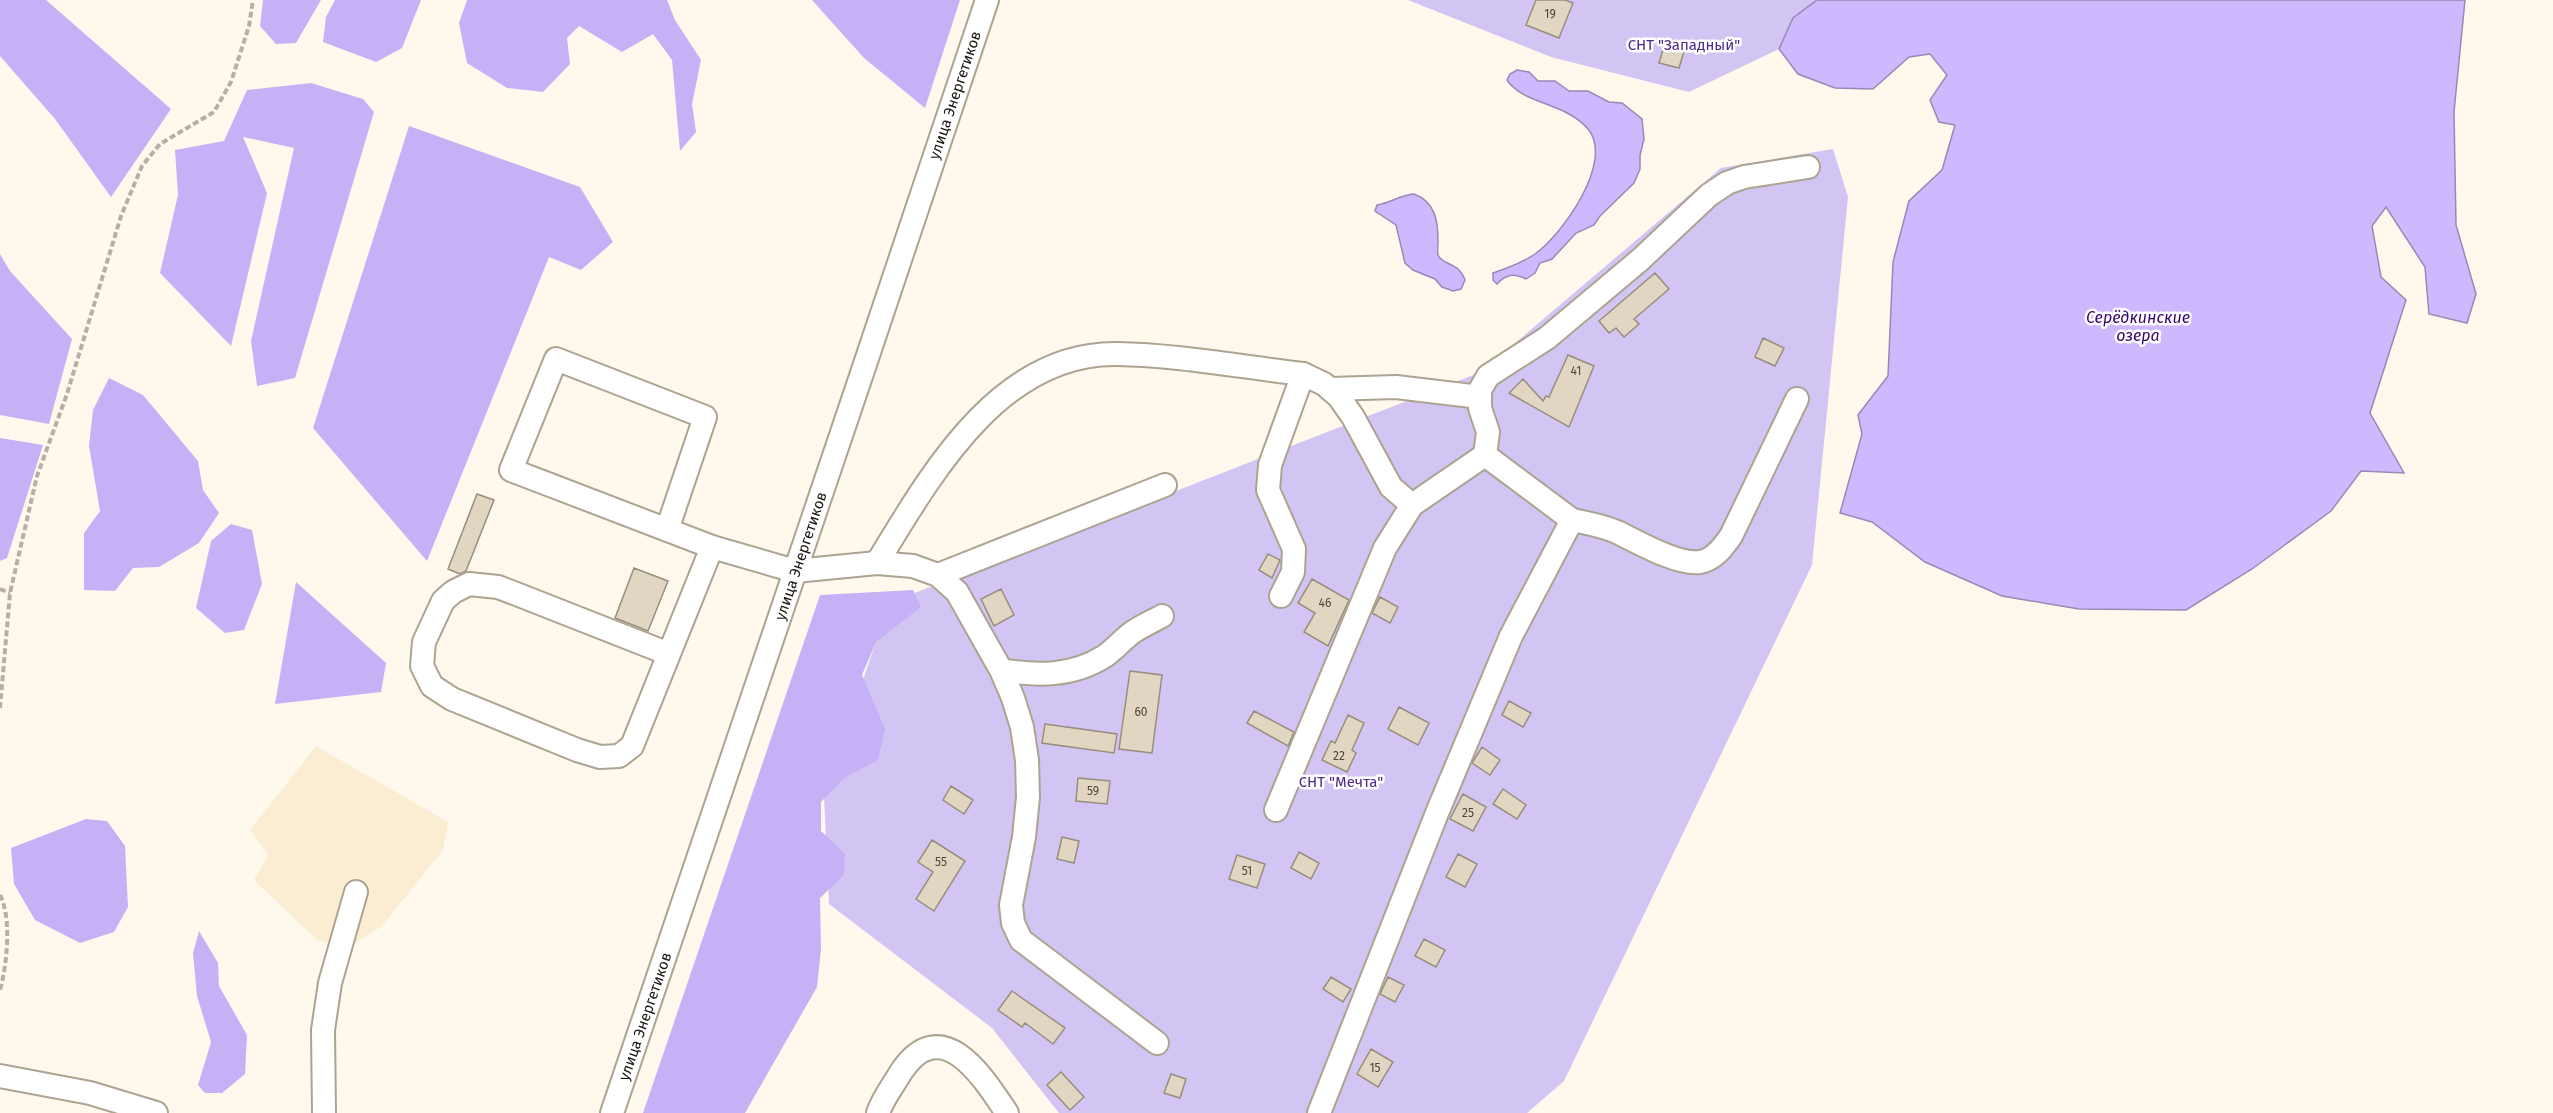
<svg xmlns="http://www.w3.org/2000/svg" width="2553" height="1113" viewBox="0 0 2553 1113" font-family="'Fira Sans',sans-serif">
<rect width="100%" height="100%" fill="#fff8ec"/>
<!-- built -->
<path fill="#fbedd2" d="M316,746L448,822L443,850L382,926L350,947L317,940L254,880L269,855L250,830Z"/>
<!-- green -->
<path fill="#d2c5f4" d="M1408,0H1817L1793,18L1779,49L1689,92L1551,57Z
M1833,149L1848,197L1812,565L1564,1081L1527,1113H1059L992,1028L829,904L824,795L889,603L1481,372L1721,168Z"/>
<!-- forest -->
<path fill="#c5b2f6" d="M0,0H46L171,109L111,197L55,119L0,56Z
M263,0H321L296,43L276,44L260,26Z
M335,0H421L402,48L376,62L323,42L326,17Z
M467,0H667L675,20L701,60L692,104L696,132L680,151L672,60L653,34L622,52L579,26L567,38L570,64L543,92L507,88L467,63L459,23Z
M812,0H960L925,108L864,58Z
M311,83L363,99L374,112L295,378L257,386L251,341L294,148L243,137L267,193L231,346L160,273L178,195L175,150L224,141L247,90Z
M409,126L580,187L613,242L581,270L549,257L427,561L313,428Z
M0,254L10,271L72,339L49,424L0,415Z
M109,378L143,395L198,461L203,490L219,513L199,543L159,567L133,568L115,591L84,590V533L100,511L89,446L93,410Z
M0,438L43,445L7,558L0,561Z
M231,524L252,530L262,584L244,630L225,633L196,608L211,541Z
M296,582L386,663L381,692L275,704Z
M913,590L921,607L876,642L862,675L885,729L878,760L844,778L821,802V831L845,854L844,875L820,898L821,949L817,987L745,1113H643L820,595Z
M86,819L107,821L125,846L128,907L114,932L80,943L35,920L14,884L11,848Z
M199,931L218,963L219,986L247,1035L245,1074L222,1093H205L198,1085L211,1042L197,996L193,953Z"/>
<!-- water -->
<path fill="#cdbafe" stroke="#9789b6" stroke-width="1.5" d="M1817,0H2465L2454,112L2456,225L2476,294L2467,323L2429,314L2425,267L2386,207L2372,226L2381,277L2406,300L2370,413L2404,473L2361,471L2331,511L2252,569L2186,610L2079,609L2002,596L1925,562L1872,522L1840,513L1862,434L1858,415L1888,376L1893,262L1909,201L1942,170L1955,125L1939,122L1930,100L1947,75L1930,54L1909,57L1873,89L1835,88L1798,74L1779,49L1793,18Z
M1517,70L1529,72L1538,81H1555L1569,91H1588L1609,102L1622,103L1642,119L1644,139L1640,155V169L1634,183L1600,216L1594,225L1576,233L1552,259L1540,263L1535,273L1526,279C1514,273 1506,274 1497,284L1493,280V273C1508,268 1522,263 1535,254C1562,235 1615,161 1588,129C1565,102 1524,105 1507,80L1510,74Z
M1414,194C1435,202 1438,220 1438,241C1438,246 1437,251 1438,255C1443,266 1458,261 1465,280L1461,289L1453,291L1442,287L1435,279L1413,270L1405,263L1396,225L1375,211L1377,205C1391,203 1400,195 1414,194Z"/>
<!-- building -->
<path fill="#e0d6c2" stroke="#988e7c" stroke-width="1.5" d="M1536,0H1565L1573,3L1559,38L1526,25Z
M1666,39L1686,45L1679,68L1659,63Z
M1655,273L1669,289L1634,319L1639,324L1624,337L1616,328L1609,333L1599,321Z
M1763,338L1784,348L1775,366L1755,357Z
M1568,355L1594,366L1569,427L1509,393L1523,379L1543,401L1546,396L1549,397Z
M477,494L494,500L466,571L460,574L448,569Z
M1268,554L1280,560L1272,578L1259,570Z
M634,568L668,581L648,631L615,618Z
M1312,579L1349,600L1328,646L1304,632L1315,613L1298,603Z
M1001,589L1014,615L994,626L981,599Z
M1380,597L1398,607L1390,623L1372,613Z
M1130,671L1162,675L1152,753L1119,749Z
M1509,701L1531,713L1523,727L1502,715Z
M1399,707L1429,723L1418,745L1388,729Z
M1254,711L1294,732L1288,746L1247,723Z
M1348,715L1364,723L1352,750L1356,753L1347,772L1322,760L1331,741L1335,743Z
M1045,724L1117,734L1114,753L1042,743Z
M1482,747L1500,760L1490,775L1472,763Z
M1078,778L1110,781L1107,804L1076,801Z
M951,786L973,800L964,814L943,800Z
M1503,789L1526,805L1517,819L1493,804Z
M1463,794L1486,807L1473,831L1450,819Z
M1062,837L1079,841L1074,863L1057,859Z
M932,840L965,861L934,911L916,899L933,872L918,862Z
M1299,852L1319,863L1311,879L1291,868Z
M1458,854L1477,864L1465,887L1446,877Z
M1237,855L1265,864L1257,888L1229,879Z
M1424,939L1445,950L1436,967L1415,956Z
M1331,977L1351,989L1343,1002L1323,989Z
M1388,977L1404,985L1395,1002L1380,994Z
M1012,991L1065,1028L1053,1044L1025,1023L1022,1027L998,1010Z
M1371,1049L1393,1062L1378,1087L1357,1074Z
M1061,1072L1084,1097L1070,1110L1047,1085Z
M1171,1074L1186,1079L1180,1098L1164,1093Z"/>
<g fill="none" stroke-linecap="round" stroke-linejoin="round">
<!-- minor casing -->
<g stroke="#ada391" stroke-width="26">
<g id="minor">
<path d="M1330,389L1396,387L1480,397"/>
<path d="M1485,455L1488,432L1480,408V390L1488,376L1547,338L1641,259L1709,195L1727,183L1744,177L1808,167"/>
<path d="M1572,520C1588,523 1603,526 1617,532C1638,542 1677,565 1700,562C1714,560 1724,546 1731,536L1797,399"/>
<path d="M667,530L705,417L556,359L511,470L712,547L795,571L877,563L913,566L938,575L957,592L1001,670L1013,698L1022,727L1027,760L1028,797L1024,837L1011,905L1013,923L1021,940L1157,1043"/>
<path d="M877,563C930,476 999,352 1117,354C1178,355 1241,367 1303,374L1324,384L1339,397L1353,417L1391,487L1412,505"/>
<path d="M938,575L1165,485"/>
<path d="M1281,596L1293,572L1294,549L1268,490L1270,465L1303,374"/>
<path d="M669,654L519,595L498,587L469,584L453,592L443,601L424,642L422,666L432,686L452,699L577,750L600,757L619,756L632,746L712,547"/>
<path d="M1001,670C1037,676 1072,677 1105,656C1115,649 1123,639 1133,632C1142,626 1153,621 1162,616"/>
<path d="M1276,810L1385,548L1412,505L1485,455L1572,520L1511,636L1437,813L1319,1113"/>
<path d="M0,1076L90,1093L156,1113"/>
<path d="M324,1113L323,1030L330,983L356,892"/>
<path id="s1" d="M612,1113C740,743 862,371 987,0"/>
<path d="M878,1113C883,1098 893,1086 901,1072C942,1011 983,1077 1007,1113"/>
</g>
</g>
<!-- path -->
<path stroke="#b5afa5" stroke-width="4" stroke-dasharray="6 3" stroke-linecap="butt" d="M0,589L10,593
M0,708L10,593L37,476L67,394L121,216L142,166L160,144L214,112L231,82L249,26L253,0
M0,895C12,918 7,965 0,990"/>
<!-- minor -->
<use href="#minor" stroke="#fff" stroke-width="22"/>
</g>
<g text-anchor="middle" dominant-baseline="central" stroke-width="5" stroke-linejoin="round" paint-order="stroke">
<!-- number labels -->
<g font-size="12" fill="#4c463c">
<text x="1550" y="14">19</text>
<text x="1576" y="371">41</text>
<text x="1325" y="603">46</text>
<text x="1141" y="712">60</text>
<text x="1339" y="756">22</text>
<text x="1093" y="791">59</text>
<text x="1468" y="813">25</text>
<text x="941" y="862">55</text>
<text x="1247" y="871">51</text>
<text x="1375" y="1068">15</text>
</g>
<!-- park labels -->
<g font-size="15" fill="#4f2888" stroke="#fff">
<text x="1684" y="45">СНТ "Западный"</text>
<text x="1341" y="782">СНТ "Мечта"</text>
</g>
<!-- street labels -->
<g font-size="15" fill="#1a160f" stroke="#fff">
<text stroke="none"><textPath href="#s1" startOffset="1074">улица Энергетиков</textPath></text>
<text stroke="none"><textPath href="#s1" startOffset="588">улица Энергетиков</textPath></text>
<text stroke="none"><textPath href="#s1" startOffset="102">улица Энергетиков</textPath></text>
</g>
<!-- water labels -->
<g font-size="16" font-style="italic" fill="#36056a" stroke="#fff">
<text x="2138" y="317">Серёдкинские<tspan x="2138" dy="18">озера</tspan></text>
</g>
</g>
</svg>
